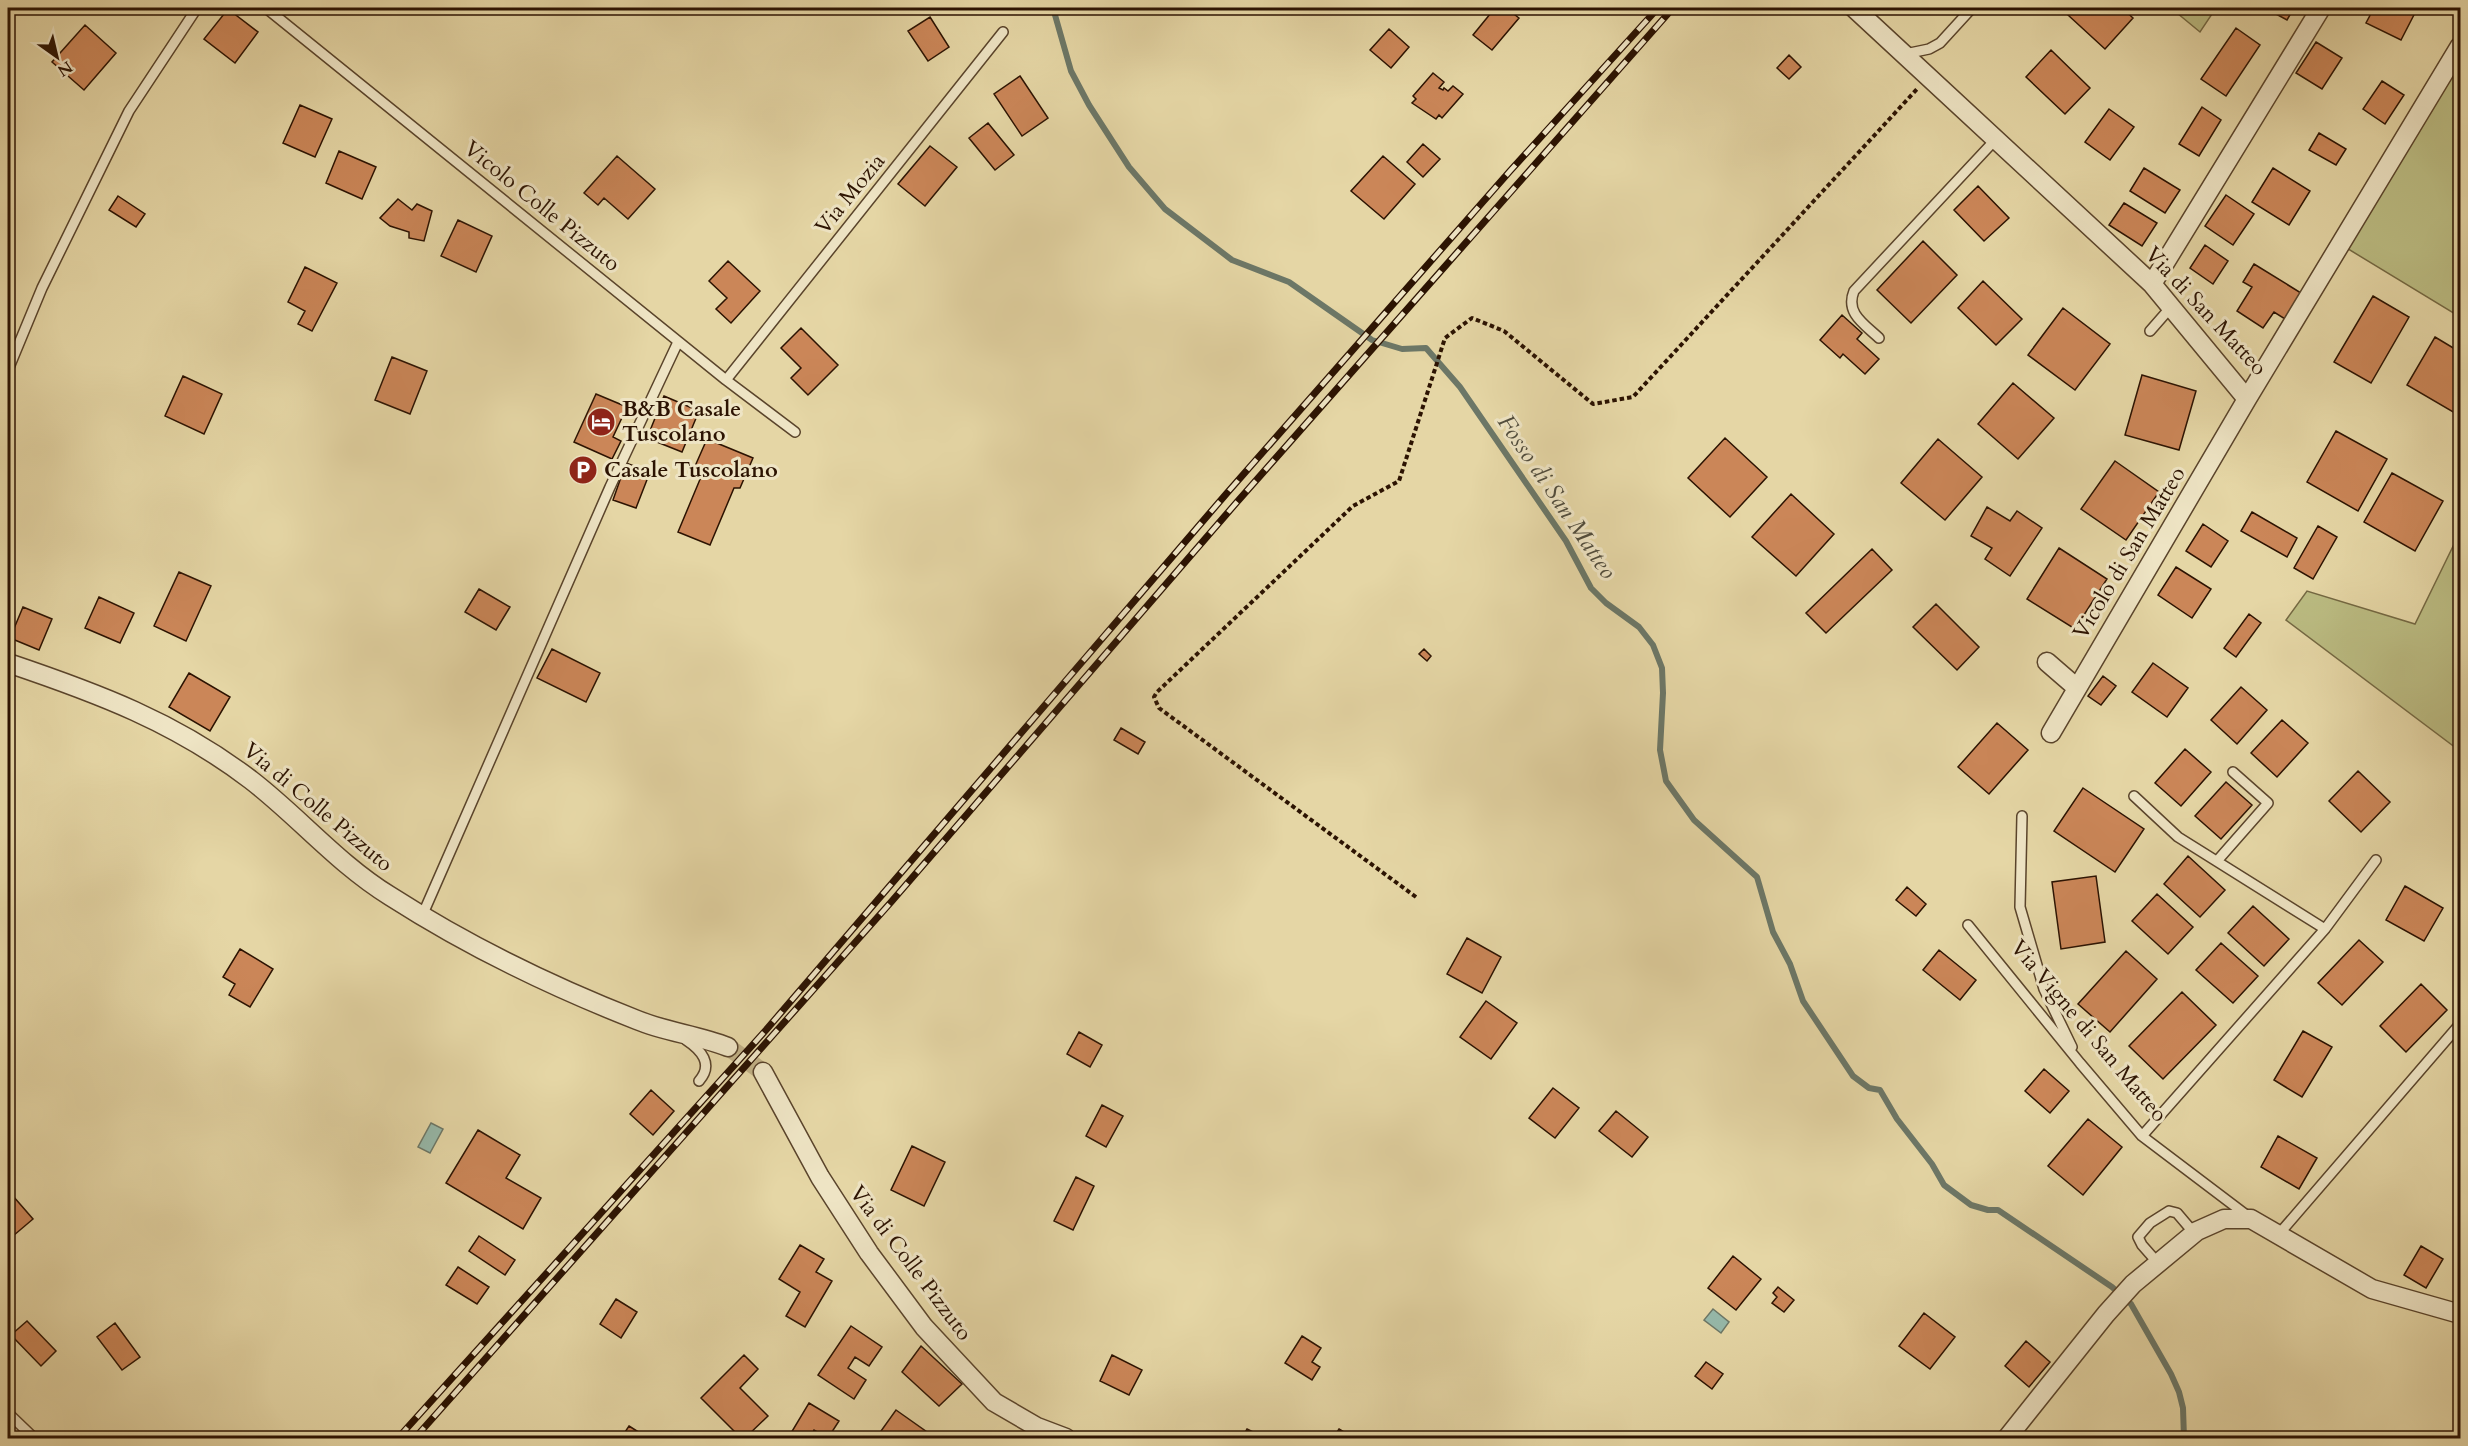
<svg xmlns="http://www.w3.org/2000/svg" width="2468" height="1446" viewBox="0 0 2468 1446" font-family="Cardo,serif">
<rect width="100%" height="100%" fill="#e5d6a5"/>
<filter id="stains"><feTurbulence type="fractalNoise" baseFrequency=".00333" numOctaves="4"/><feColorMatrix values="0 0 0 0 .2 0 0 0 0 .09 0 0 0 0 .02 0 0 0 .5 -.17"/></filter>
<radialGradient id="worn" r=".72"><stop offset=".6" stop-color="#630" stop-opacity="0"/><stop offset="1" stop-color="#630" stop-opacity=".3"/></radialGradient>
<!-- green -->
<path fill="#bbbc82" stroke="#746842" stroke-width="1.5" d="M2171,8H2216L2200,32Z
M2460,64V317L2340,244L2399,162Z
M2460,532V751L2286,620L2307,591L2415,624Z"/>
<!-- water -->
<path fill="#96b9aa" stroke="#6c7767" stroke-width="1.5" d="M431,1123L443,1129L430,1153L418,1147Z
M1713,1309L1729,1322L1721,1333L1704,1320Z"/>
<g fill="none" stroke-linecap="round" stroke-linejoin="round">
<!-- stream -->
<path stroke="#6c7767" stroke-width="6" d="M1053,8L1071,71L1089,105L1129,167L1165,209L1232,260L1289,282L1372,340L1402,349L1426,348L1460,387L1566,541L1591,588L1606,603L1639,627L1653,645L1662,668L1663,693L1660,750L1666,781L1694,820L1757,877L1773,932L1790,964L1803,1001L1853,1076L1869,1088L1880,1090L1897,1119L1932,1164L1944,1185L1971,1205L1988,1210H1998L2112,1287L2131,1304L2171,1374L2179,1392L2183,1408L2184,1438"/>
</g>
<!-- building -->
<path fill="#cb8658" stroke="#2c1302" stroke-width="1.5" d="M1495,8H1506L1519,18L1492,50L1473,35Z
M2075,8H2122L2133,18L2105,49L2068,15Z
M2265,8H2294L2287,20Z
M2374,8H2414L2417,9L2401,40L2366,23Z
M228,9L258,32L235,63L204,39Z
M930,17L949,47L928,61L908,31Z
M85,25L116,53L84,90L52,62Z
M2236,28L2260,45L2226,96L2201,79Z
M1389,29L1409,47L1391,68L1370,50Z
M2316,42L2342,58L2322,89L2296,73Z
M2051,50L2090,88L2065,114L2026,77Z
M1789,55L1801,67L1789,79L1777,68Z
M1433,73L1444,82L1439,88L1443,90L1444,88L1448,91L1453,86L1463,94L1442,118L1439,115L1436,119L1412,103L1416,99L1413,96Z
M1020,76L1048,118L1022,136L994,94Z
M2382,81L2404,95L2385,124L2363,109Z
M300,105L332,119L315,157L283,143Z
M2202,107L2221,120L2199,156L2179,144Z
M2109,109L2134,127L2110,160L2085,142Z
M988,123L1014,155L995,170L969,138Z
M2319,133L2346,149L2336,165L2309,150Z
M1423,144L1440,159L1423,177L1407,162Z
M930,146L957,167L925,206L898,184Z
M339,151L376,167L362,199L326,183Z
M617,156L655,189L628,219L604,198L598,205L584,193Z
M1383,156L1415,184L1384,219L1351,191Z
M2144,168L2180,190L2165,213L2130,191Z
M2273,168L2310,191L2289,225L2252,202Z
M1978,186L2009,218L1984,241L1954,210Z
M2226,195L2254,214L2233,245L2205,226Z
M118,196L145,214L136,227L109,210Z
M398,199L412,210L417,204L432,211L424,241L409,238V232L390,226L380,218Z
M2124,203L2157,223L2142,246L2109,225Z
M458,220L492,236L476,272L441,256Z
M1923,241L1957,275L1911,323L1877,290Z
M2205,245L2228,261L2213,284L2190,268Z
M728,261L760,291L731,323L716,309L727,298L709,281Z
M2254,264L2301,293L2285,319L2274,312L2263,328L2237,311L2252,287L2243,282Z
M305,267L337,283L312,331L298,324L305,311L288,302Z
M1983,281L2022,319L1996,345L1958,308Z
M2373,296L2409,317L2371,383L2334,362Z
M2063,308L2110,344L2075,390L2028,355Z
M1842,315L1862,333L1857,339L1879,359L1865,374L1843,354L1840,358L1820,340Z
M801,328L838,365L808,395L791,378L801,368L781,348Z
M2435,337L2460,352V416L2407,385Z
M392,357L427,371L410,414L375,400Z
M2142,375L2196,391L2179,450L2125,435Z
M183,376L222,394L204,434L165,416Z
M2013,383L2054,418L2018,459L1978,424Z
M596,394L627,407L613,437L621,441L612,459L574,442Z
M664,396L699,411L682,452L647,438Z
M2336,431L2387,459L2358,511L2307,482Z
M1725,438L1767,477L1730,517L1688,478Z
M707,439L753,458L740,488H734L710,545L678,532L701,477L692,473Z
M1938,439L1982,477L1945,520L1901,483Z
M2115,461L2159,492L2126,540L2081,509Z
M626,463L650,472L636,508L613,500Z
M2392,473L2443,501L2415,551L2364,522Z
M1791,494L1834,534L1796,576L1752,537Z
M1987,507L2010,521L2017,511L2042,528L2010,576L1985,559L1992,548L1971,536Z
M2252,512L2297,538L2287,557L2241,531Z
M2203,524L2228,541L2211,567L2186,551Z
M2318,526L2337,537L2313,579L2294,568Z
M2059,548L2107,579L2075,629L2027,599Z
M1872,549L1892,570L1826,633L1806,613Z
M2176,567L2211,589L2192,618L2158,595Z
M179,572L211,586L186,641L154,626Z
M479,589L510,607L496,630L465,612Z
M99,597L134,613L120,643L85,628Z
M1936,604L1979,647L1957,670L1913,627Z
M23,607L52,619L39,650L10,638Z
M2249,614L2261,623L2236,657L2224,648Z
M552,649L600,673L586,702L537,678Z
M1424,649L1431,656L1427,661L1419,654Z
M2153,663L2188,688L2167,717L2132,692Z
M189,673L230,697L210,731L169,707Z
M2103,676L2116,686L2101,705L2088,696Z
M2241,687L2267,710L2237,744L2211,720Z
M2282,720L2308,743L2277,777L2251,753Z
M1997,723L2028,750L1989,794L1958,767Z
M1121,728L1145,742L1138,754L1114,740Z
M2185,749L2211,772L2181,806L2155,783Z
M2358,771L2390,802L2361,832L2329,801Z
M2226,782L2252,805L2221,839L2195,816Z
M2083,788L2144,829L2115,872L2054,831Z
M2188,856L2225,890L2200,917L2164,884Z
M2096,876L2105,942L2061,949L2052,882Z
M2405,886L2443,908L2424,941L2386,920Z
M1907,887L1926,904L1916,916L1896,900Z
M2157,894L2193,927L2168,954L2132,921Z
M2253,906L2289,939L2264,966L2228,933Z
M1467,938L1501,957L1482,993L1447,974Z
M2359,940L2383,962L2342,1005L2318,983Z
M2221,943L2258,976L2233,1003L2196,970Z
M240,949L273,969L250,1007L229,995L235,984L223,977Z
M1939,950L1976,980L1960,1000L1923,970Z
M2126,951L2157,979L2110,1032L2078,1004Z
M2421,984L2447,1010L2406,1052L2380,1026Z
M2182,992L2216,1025L2163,1079L2129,1046Z
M1486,1001L1517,1023L1491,1059L1460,1037Z
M2303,1031L2332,1047L2302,1097L2274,1080Z
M1079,1032L1102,1045L1090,1067L1067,1054Z
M2044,1069L2069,1091L2050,1113L2025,1091Z
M1553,1088L1579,1108L1555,1138L1529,1118Z
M651,1090L674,1111L653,1135L630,1114Z
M1102,1105L1123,1116L1106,1147L1086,1136Z
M1616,1111L1648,1137L1632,1157L1599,1131Z
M2088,1119L2122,1147L2083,1195L2048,1166Z
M478,1130L520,1155L506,1178L541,1198L523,1229L446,1183Z
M2278,1136L2317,1158L2299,1189L2261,1167Z
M912,1146L945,1162L924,1206L891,1190Z
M1076,1177L1094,1186L1073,1230L1054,1221Z
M13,1196L33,1219L13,1236L8,1229V1200Z
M479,1236L515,1260L505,1275L469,1251Z
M800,1245L824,1259L816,1272L832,1281L805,1327L786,1316L800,1292L779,1279Z
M2421,1246L2443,1259L2426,1288L2404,1275Z
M1733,1256L1761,1279L1736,1310L1708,1288Z
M458,1267L489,1287L477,1304L446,1285Z
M1778,1287L1794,1300L1784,1312L1772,1303L1777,1297L1773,1293Z
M616,1299L637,1312L621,1338L600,1324Z
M1924,1313L1955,1337L1930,1369L1899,1346Z
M27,1321L56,1351L41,1366L11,1335Z
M115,1323L140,1357L122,1370L97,1337Z
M851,1326L882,1347L869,1366L855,1357L848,1368L866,1380L854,1399L818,1375Z
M1302,1336L1321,1348L1312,1362L1320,1367L1312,1380L1285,1363Z
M2026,1341L2050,1362L2029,1387L2005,1366Z
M921,1346L962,1384L939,1406L902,1372Z
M744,1355L758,1369L740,1388L768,1416L745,1438H741L701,1398Z
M1112,1355L1142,1370L1129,1395L1100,1381Z
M1706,1362L1723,1374L1712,1389L1695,1376Z
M809,1403L839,1421L828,1438L814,1430L810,1438H788Z
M896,1410L927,1432L923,1438H876Z
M629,1426L648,1438H621Z
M1247,1429L1265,1438H1242Z
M1339,1429L1354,1438H1333Z"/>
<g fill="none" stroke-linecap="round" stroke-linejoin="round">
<!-- street-tunnel -->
<path stroke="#c0af84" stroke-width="18" stroke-dasharray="18 9" stroke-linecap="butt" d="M728,1047L763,1072"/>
<!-- lane casing -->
<g stroke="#5a442b" stroke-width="12">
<path id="lane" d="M266,8L726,380L795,432
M1905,54L1929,49L1940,43L1972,8
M2150,331L2171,307
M1879,338C1864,324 1845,313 1854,291L1996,139
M8,370L42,288L129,111L197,8
M726,380L1003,32
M2134,796L2178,837L2325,929L2142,1136
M2022,816L2020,907L2044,989L2072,1047
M2217,861L2268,803L2233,772
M422,916L610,487L678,342
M1968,925L2080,1063L2142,1136L2249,1217
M2325,929L2376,860
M686,1040C701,1050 714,1064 699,1081
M2279,1234L2460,1024
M2157,1262L2142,1245L2138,1237L2150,1223L2169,1211L2177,1213L2194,1233
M8,1413L34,1438"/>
</g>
<!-- street casing -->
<g stroke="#5a442b" stroke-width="21">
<path id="street" d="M1854,8L2152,284L2247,399
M2152,284L2321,8
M2047,662L2077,688
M8,663C97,693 175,722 251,780C299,817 338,864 390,896C468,946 550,986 637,1020C666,1032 698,1035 728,1047
M2051,733L2247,399L2460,46
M763,1072L820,1177L869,1253L924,1327L994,1402L1037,1427L1066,1438
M2007,1438L2106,1314L2133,1284L2197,1231L2224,1219H2251L2372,1289L2460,1314"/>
</g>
<!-- path -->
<path stroke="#2c1302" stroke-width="4" stroke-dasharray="4.5 3" stroke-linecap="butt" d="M1416,897L1159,708L1154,697L1157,692L1353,506L1399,481L1445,338L1472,318L1504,331L1593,404L1633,397L1918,88"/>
<!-- lane -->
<use href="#lane" stroke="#eee4c4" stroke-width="9"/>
<!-- street -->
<use href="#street" stroke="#eee4c4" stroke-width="18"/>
<!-- rail casing -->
<g stroke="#2c1302" stroke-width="7">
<path id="rail" d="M398,1438L766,1030L1227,493L1510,171L1658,8
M415,1438L892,901L1237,502L1673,8"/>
</g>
<!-- rail -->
<use href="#rail" stroke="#eee4c4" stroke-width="4.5" stroke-dasharray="14" stroke-linecap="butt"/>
</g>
<!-- icons -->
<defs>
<g id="hotel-disc" transform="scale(1.5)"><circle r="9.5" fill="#8f2418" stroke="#eee4c4"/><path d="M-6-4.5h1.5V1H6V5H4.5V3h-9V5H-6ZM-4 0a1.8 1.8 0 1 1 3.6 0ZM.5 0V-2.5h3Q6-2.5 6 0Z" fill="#fff"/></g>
<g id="parking-disc" transform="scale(1.5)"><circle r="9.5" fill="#8f2418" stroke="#eee4c4"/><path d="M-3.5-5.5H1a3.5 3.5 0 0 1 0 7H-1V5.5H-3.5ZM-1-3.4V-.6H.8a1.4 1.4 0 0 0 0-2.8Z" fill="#fff"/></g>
</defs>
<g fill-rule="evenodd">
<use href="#hotel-disc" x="601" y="422"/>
<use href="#parking-disc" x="583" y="470"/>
</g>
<g text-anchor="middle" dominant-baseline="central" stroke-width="6" stroke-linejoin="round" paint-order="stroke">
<!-- street labels -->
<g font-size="22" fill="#2c1302" stroke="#eee4c4">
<text transform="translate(850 194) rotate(-51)">Via Mozia</text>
<text transform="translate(542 206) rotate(39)">Vicolo Colle Pizzuto</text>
<text transform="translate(2206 311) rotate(47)">Via di San Matteo</text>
<text transform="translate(2129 553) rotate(-59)">Vicolo di San Matteo</text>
<text transform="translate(318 807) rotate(40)">Via di Colle Pizzuto</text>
<text transform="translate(2089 1031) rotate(50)">Via Vigne di San Matteo</text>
<text transform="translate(911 1263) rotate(53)">Via di Colle Pizzuto</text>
</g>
<!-- poi labels -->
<g font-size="22" font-weight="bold" fill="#2c1302" stroke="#eee4c4" text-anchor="start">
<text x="622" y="409">B&amp;B Casale<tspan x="622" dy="25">Tuscolano</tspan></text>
<text x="604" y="470">Casale Tuscolano</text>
</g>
<!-- water labels -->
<g font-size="24" font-style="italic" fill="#514d3d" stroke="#eee4c4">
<text transform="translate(1557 497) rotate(56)">Fosso di San Matteo</text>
</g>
</g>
<!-- margin -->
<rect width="2468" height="1446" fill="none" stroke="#e5d6a5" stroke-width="30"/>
<rect x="9" y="9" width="2450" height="1428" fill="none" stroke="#2c1302" stroke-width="3"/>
<rect x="15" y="15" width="2438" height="1416" fill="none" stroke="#2c1302" stroke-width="1.5"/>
<!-- north arrow -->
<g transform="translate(57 57) rotate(146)" stroke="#eee4c4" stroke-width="4.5" paint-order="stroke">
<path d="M0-4.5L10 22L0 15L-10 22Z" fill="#2c1302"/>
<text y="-9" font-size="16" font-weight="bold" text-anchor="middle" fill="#2c1302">N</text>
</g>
<rect width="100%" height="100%" filter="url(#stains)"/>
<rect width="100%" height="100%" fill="url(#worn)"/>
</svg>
